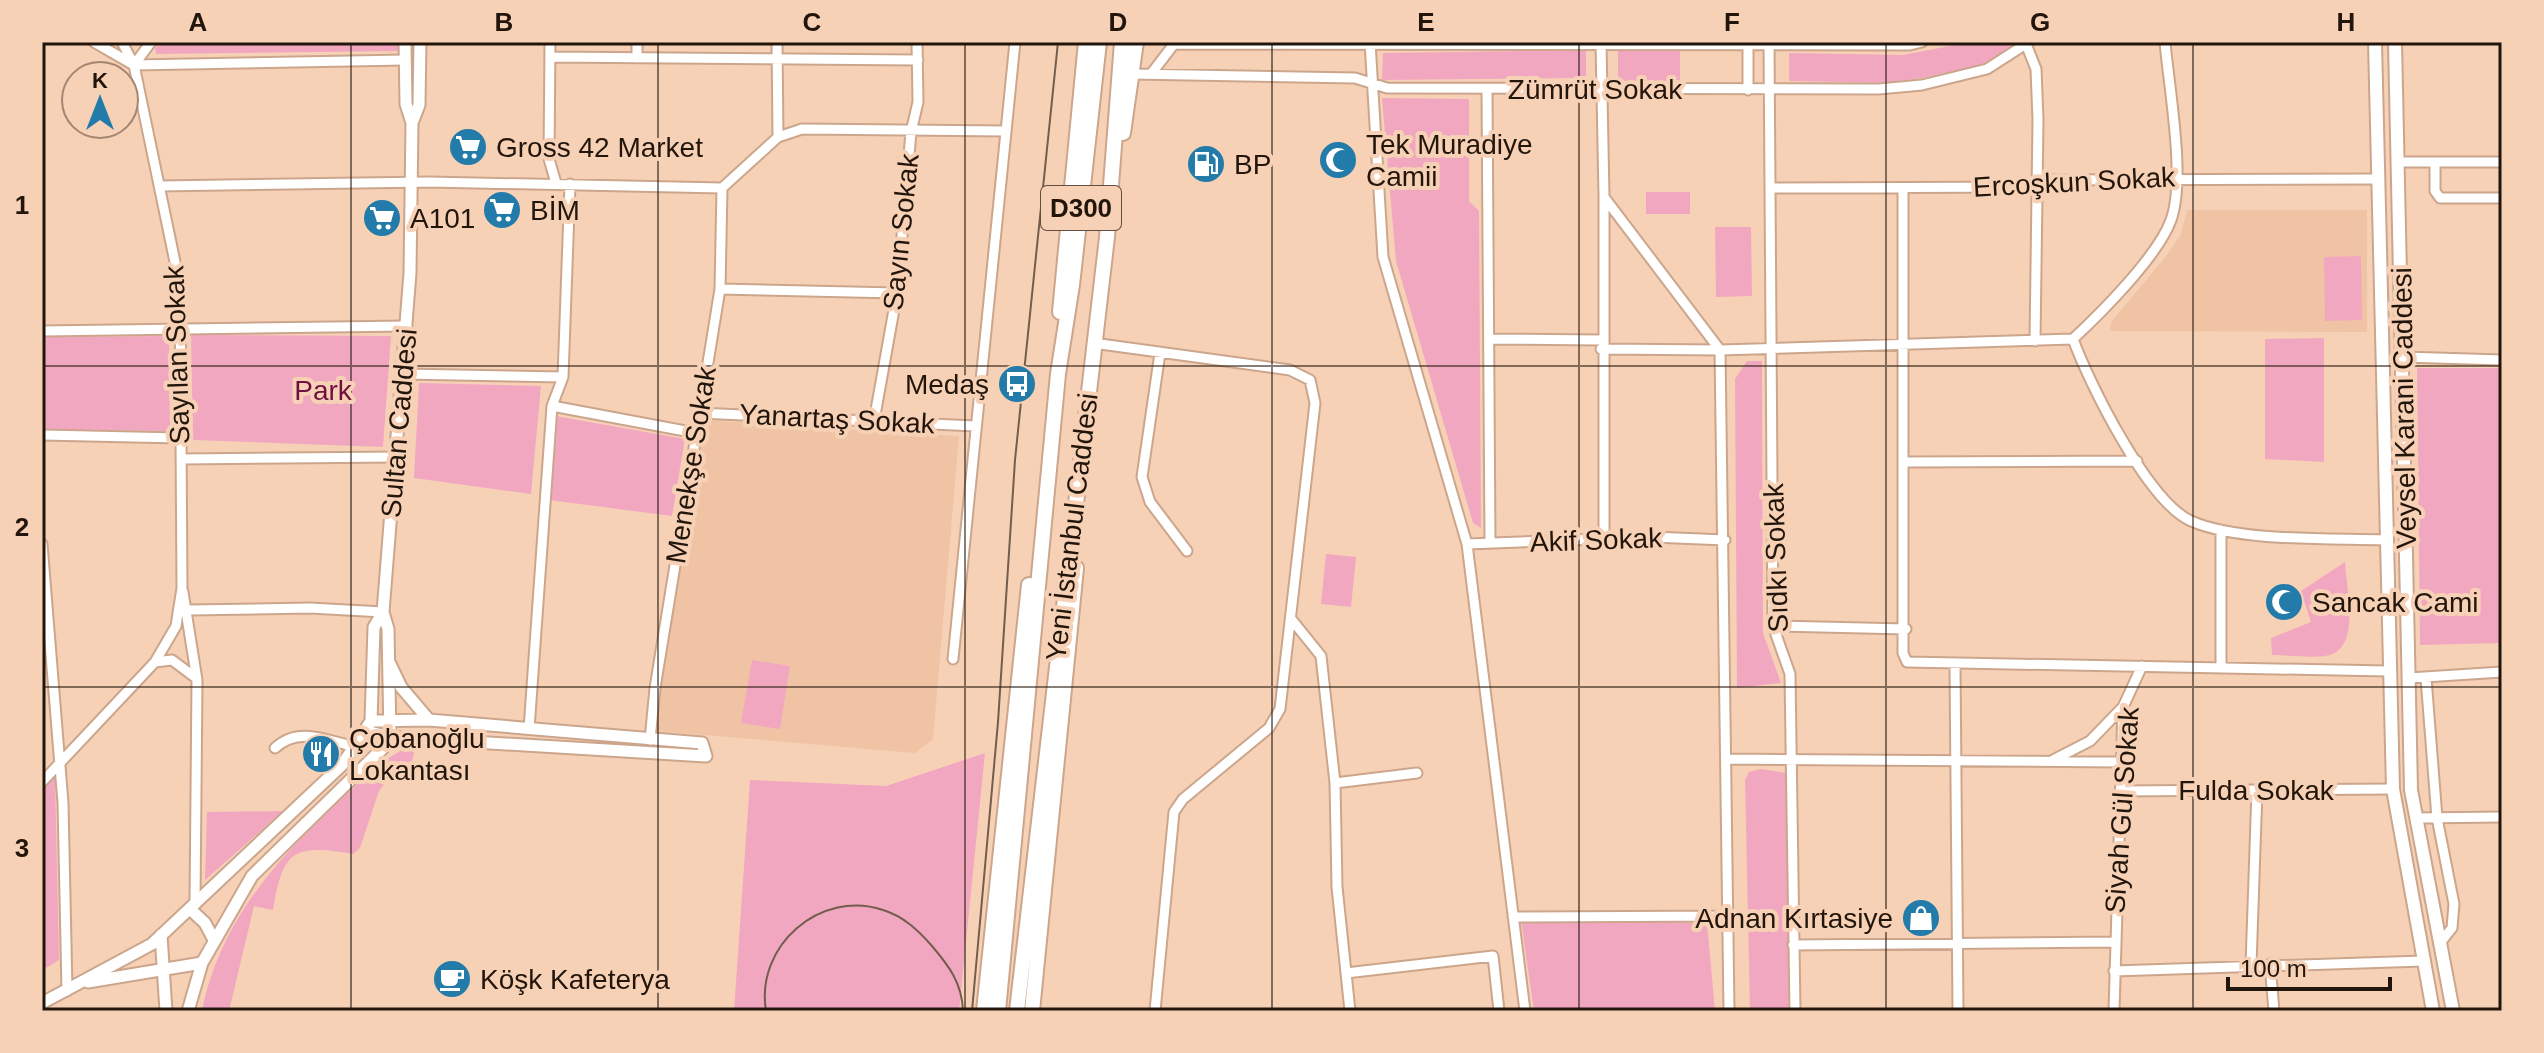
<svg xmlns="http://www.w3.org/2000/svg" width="2544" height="1053" viewBox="0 0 2544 1053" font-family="Helvetica,sans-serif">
<rect width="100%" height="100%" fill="#f7d1b6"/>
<!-- built -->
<path fill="#efc3a3" d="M2187,210H2367V332L2110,331L2111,322L2167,255L2181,234Z
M702,420L959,436L933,739L915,753L657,731V705Z"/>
<!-- green -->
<path fill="#f2a7c1" d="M161,42H400V51L156,54L155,48Z
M1970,42H2022L1990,63L1922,78L1884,83L1789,81V53L1903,55Z
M1586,50V78L1382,80L1383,53Z
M1618,51H1680V81H1618Z
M1382,98L1469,99V201L1479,211L1481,528L1473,523L1396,261Z
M1646,192H1690V214H1646Z
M1715,227H1751L1752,296L1716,297Z
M2361,256L2362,320L2325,321L2324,257Z
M191,335L391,336L383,447L193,440Z
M169,336L170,431L42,430V337Z
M2324,338V462L2265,459V339Z
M1747,361H1762L1763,633L1781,683L1737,688L1735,379Z
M2417,368H2502V643L2420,645Z
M419,383L541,386L531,494L414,478Z
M556,416L685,439L672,516L549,500Z
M1326,554L1356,557L1351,607L1321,604Z
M2345,562C2346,587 2361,645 2330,655C2314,659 2289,655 2272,655L2271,638L2311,622L2301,591Z
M752,660L790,666L780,729L741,723Z
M416,744L410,771L391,774L379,791L360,848L353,854C293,844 283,850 273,910L254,906L229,1011H202C220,921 277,859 342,798C364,778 387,754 416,744Z
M985,753L959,1011H734L750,780L886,786Z
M1761,769L1786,773L1789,1011H1750L1745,780L1749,772Z
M55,778L59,960L46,968L42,966V786Z
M283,811L205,880L207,812Z
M1521,920L1707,923L1715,1011H1534Z"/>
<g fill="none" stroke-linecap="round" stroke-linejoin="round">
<!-- minor casing -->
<g stroke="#cba68c" stroke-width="13">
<path id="minor" d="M94,42L134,65L151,42
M550,42L549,159L556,183
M777,42L778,137
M1370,42L1383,257L1467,544L1525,1011
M1601,42L1604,197L1720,350L1729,1011
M1748,42V90
M1769,42L1773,626L1790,674L1795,1011
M2026,44L2036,69L2038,120L2035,341
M550,57L918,60
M637,58V42
M134,65L405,60
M1132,74L1355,78L1387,88L1879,89L1922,85L1987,69L2029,42
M1151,74L1174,44L1910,45L1922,42
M1487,90L1490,543
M2399,162H2502
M2435,162V191L2440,198H2502
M160,186L429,182L722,188L778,137L802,129L1006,131
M1770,188L2036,187L2051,180L2378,179
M1903,188V653L1907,662L2387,671
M1604,197V539
M720,289L897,293
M42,331L407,326
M1490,339L1601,340
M2073,339C2089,383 2148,502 2191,521C2239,542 2331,538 2385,540
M1093,343L1290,370L1310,380L1315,403L1280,709L1269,728L1183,799L1174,812L1155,1011
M1601,349L1720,350L2073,339C2101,313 2158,256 2171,220C2186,178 2169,89 2165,42
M1160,353L1142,477L1150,502L1187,551
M2403,357L2502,360
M403,374L563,377
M552,406L696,433
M699,413L975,426
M874,421L897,293L911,132L918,102L917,42
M42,435L180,438
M181,459L398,457
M1906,462L2137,461
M42,544L63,803L67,991
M1467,544L1653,537L1725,540
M183,592L197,680L195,904
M189,610L310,608L383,612
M1292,620L1321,656L1335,783L1337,887L1350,1011
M1773,626L1906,629
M953,659L1015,42
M155,662L172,660L196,678
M1955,665L1958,1011
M2221,668V530
M2409,678L2502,672
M2426,678L2437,818L2454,904L2452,928L2440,943
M529,729L552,406L563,377L570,184
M650,740L655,688L720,289L722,188
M275,748C298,726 326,740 355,747
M1728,759L2121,762
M2053,760L2090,741L2123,707
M42,782L155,662L176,626L182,588L180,286L134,65L122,42
M1335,783L1417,773
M2120,791L2393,789
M2416,818L2502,817
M1513,917L1729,916
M1793,945L2115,942
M2270,964L2274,1011
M2251,965L2257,790
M2114,971L2423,961
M1346,973L1493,956L1499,1011
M2114,1011L2123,707L2142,666"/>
</g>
<!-- tertiary casing -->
<g stroke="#cba68c" stroke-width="15">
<path id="tertiary" d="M405,42L406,104L412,123
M390,664L401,687L429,720
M371,721L374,627L383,612L410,273L412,123L419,105L420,42
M366,731L390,737L388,629L383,612
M190,909L205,923L214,940
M161,935L166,1011
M88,982L202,963
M42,1003L152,944L342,765L371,721L429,720L702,743L706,756L390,737L383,748L252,876L202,963L188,1011"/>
</g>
<!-- secondary casing -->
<g stroke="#cba68c" stroke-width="16">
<path id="secondary" d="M2375,42L2393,789L2433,1011
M2395,42L2411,790L2453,1011"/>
</g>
<!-- trunk casing -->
<g stroke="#cba68c" stroke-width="18">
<path id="trunk" d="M1123,133L1136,42
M1060,312L1086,42
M984,1011L1029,585
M998,1011L1058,374L1072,285L1099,42
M1017,1011L1107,237L1122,42
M1032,1011L1076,568"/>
</g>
<!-- minor -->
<use href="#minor" stroke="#fff" stroke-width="9"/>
<!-- tertiary -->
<use href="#tertiary" stroke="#fff" stroke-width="11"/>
<!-- secondary -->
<use href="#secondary" stroke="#fff" stroke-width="12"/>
<!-- trunk -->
<use href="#trunk" stroke="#fff" stroke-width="14"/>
<!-- tram -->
<path stroke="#735d4c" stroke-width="2" d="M766,1011C755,946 820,889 883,910C903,916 918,930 932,946C949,966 962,983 963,1011
M972,1011L998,722L1015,460L1058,42"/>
</g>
<!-- grid -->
<path fill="none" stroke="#22150b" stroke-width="2" stroke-opacity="0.55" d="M351,42V1011M658,42V1011M965,42V1011M1272,42V1011M1579,42V1011M1886,42V1011M2193,42V1011M42,366H2502M42,687H2502"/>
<!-- icons -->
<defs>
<g id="supermarket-disc" transform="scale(2)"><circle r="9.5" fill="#227ba9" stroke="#f7d1b6"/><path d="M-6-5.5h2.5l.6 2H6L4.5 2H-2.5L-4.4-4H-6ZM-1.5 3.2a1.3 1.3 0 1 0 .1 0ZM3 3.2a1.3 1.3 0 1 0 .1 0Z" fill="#fff"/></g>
<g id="mosque-disc" transform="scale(2)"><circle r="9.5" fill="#227ba9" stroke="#f7d1b6"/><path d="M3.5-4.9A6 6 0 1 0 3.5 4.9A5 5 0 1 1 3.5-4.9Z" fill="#fff"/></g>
<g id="fuel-disc" transform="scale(2)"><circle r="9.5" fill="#227ba9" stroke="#f7d1b6"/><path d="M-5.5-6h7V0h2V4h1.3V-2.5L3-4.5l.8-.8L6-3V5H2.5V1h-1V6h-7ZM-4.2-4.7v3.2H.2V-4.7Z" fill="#fff"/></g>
<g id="bus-disc" transform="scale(2)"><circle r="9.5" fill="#227ba9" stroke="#f7d1b6"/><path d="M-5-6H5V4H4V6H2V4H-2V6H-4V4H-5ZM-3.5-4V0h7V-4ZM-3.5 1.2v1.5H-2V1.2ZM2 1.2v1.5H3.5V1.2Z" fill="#fff"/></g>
<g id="restaurant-disc" transform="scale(2)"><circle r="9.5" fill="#227ba9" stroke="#f7d1b6"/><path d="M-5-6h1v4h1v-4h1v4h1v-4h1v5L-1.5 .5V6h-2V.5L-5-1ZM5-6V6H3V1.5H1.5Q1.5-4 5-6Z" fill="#fff"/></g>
<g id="shop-disc" transform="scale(2)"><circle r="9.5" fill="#227ba9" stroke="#f7d1b6"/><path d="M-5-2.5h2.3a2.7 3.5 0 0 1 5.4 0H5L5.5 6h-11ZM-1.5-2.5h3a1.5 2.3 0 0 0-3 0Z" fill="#fff"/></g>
<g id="cafe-disc" transform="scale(2)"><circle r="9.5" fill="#227ba9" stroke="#f7d1b6"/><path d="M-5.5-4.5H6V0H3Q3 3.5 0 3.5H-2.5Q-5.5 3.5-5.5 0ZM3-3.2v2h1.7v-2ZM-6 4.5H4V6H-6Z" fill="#fff"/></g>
</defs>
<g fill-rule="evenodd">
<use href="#supermarket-disc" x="468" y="147"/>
<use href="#mosque-disc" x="1338" y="160"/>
<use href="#fuel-disc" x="1206" y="164"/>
<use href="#supermarket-disc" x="502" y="210"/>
<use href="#supermarket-disc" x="382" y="218"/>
<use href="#bus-disc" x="1017" y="384"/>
<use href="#mosque-disc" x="2284" y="602"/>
<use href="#restaurant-disc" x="321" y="754"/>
<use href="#shop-disc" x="1921" y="918"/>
<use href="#cafe-disc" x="452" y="979"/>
</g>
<g text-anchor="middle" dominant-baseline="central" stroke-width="8" stroke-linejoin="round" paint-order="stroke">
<!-- shield labels -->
<rect fill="#f7d1b6" stroke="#624d3e" stroke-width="2" x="1041" y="186" width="80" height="44" rx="6"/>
<g font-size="26" font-weight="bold" fill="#22150b">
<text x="1081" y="208">D300</text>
</g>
<!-- street labels -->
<g font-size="28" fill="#22150b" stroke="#f7d1b6">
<text x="1595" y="89">Zümrüt Sokak</text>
<text transform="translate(2074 182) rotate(-3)">Ercoşkun Sokak</text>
<text transform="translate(901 232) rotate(-84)">Sayın Sokak</text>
<text transform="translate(177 355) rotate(-92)">Sayılan Sokak</text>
<text transform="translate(2404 408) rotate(-91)">Veysel Karani Caddesi</text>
<text transform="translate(837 419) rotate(3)">Yanartaş Sokak</text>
<text transform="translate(399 423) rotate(-85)">Sultan Caddesi</text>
<text transform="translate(691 465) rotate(-81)">Menekşe Sokak</text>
<text transform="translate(1072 527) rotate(-83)">Yeni İstanbul Caddesi</text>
<text transform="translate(1596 540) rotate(-2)">Akif Sokak</text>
<text transform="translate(1776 558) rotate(-92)">Sıdkı Sokak</text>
<text x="2256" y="790">Fulda Sokak</text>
<text transform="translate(2122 810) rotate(-86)">Siyah Gül Sokak</text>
</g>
<!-- poi labels -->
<g font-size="28" fill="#22150b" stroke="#f7d1b6" text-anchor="start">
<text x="1366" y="144">Tek Muradiye<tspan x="1366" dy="32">Camii</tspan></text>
<text x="496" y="147">Gross 42 Market</text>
<text x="1234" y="164">BP</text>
<text x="530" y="210">BİM</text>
<text x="410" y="218">A101</text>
<text x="989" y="384" text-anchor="end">Medaş</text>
<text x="2312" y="602">Sancak Cami</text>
<text x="349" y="738">Çobanoğlu<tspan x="349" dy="32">Lokantası</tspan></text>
<text x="1893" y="918" text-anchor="end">Adnan Kırtasiye</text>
<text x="480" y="979">Köşk Kafeterya</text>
</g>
<!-- park labels -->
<g font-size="28" fill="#711040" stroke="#f7d1b6">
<text x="323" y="390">Park</text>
</g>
</g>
<!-- border -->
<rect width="2544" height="1053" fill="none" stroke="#f7d1b6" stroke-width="88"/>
<!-- north arrow -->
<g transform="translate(100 100)"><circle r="38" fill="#f7d1b6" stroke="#a28672" stroke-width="2"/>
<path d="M0-6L14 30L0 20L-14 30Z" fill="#227ba9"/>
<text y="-12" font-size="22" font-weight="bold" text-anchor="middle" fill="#22150b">K</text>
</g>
<!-- scale -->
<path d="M2228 977v12h162v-12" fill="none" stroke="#22150b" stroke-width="4"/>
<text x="2240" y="977" font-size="24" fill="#22150b" stroke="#f7d1b6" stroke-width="6" paint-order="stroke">100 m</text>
<rect x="44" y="44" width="2456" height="965" fill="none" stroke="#22150b" stroke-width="3"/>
<g font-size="26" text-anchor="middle" font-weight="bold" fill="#22150b">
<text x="198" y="31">A</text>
<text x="504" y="31">B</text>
<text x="812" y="31">C</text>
<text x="1118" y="31">D</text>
<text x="1426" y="31">E</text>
<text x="1732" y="31">F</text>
<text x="2040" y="31">G</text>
<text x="2346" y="31">H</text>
<text x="22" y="214">1</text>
<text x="22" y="536">2</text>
<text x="22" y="857">3</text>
</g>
</svg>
